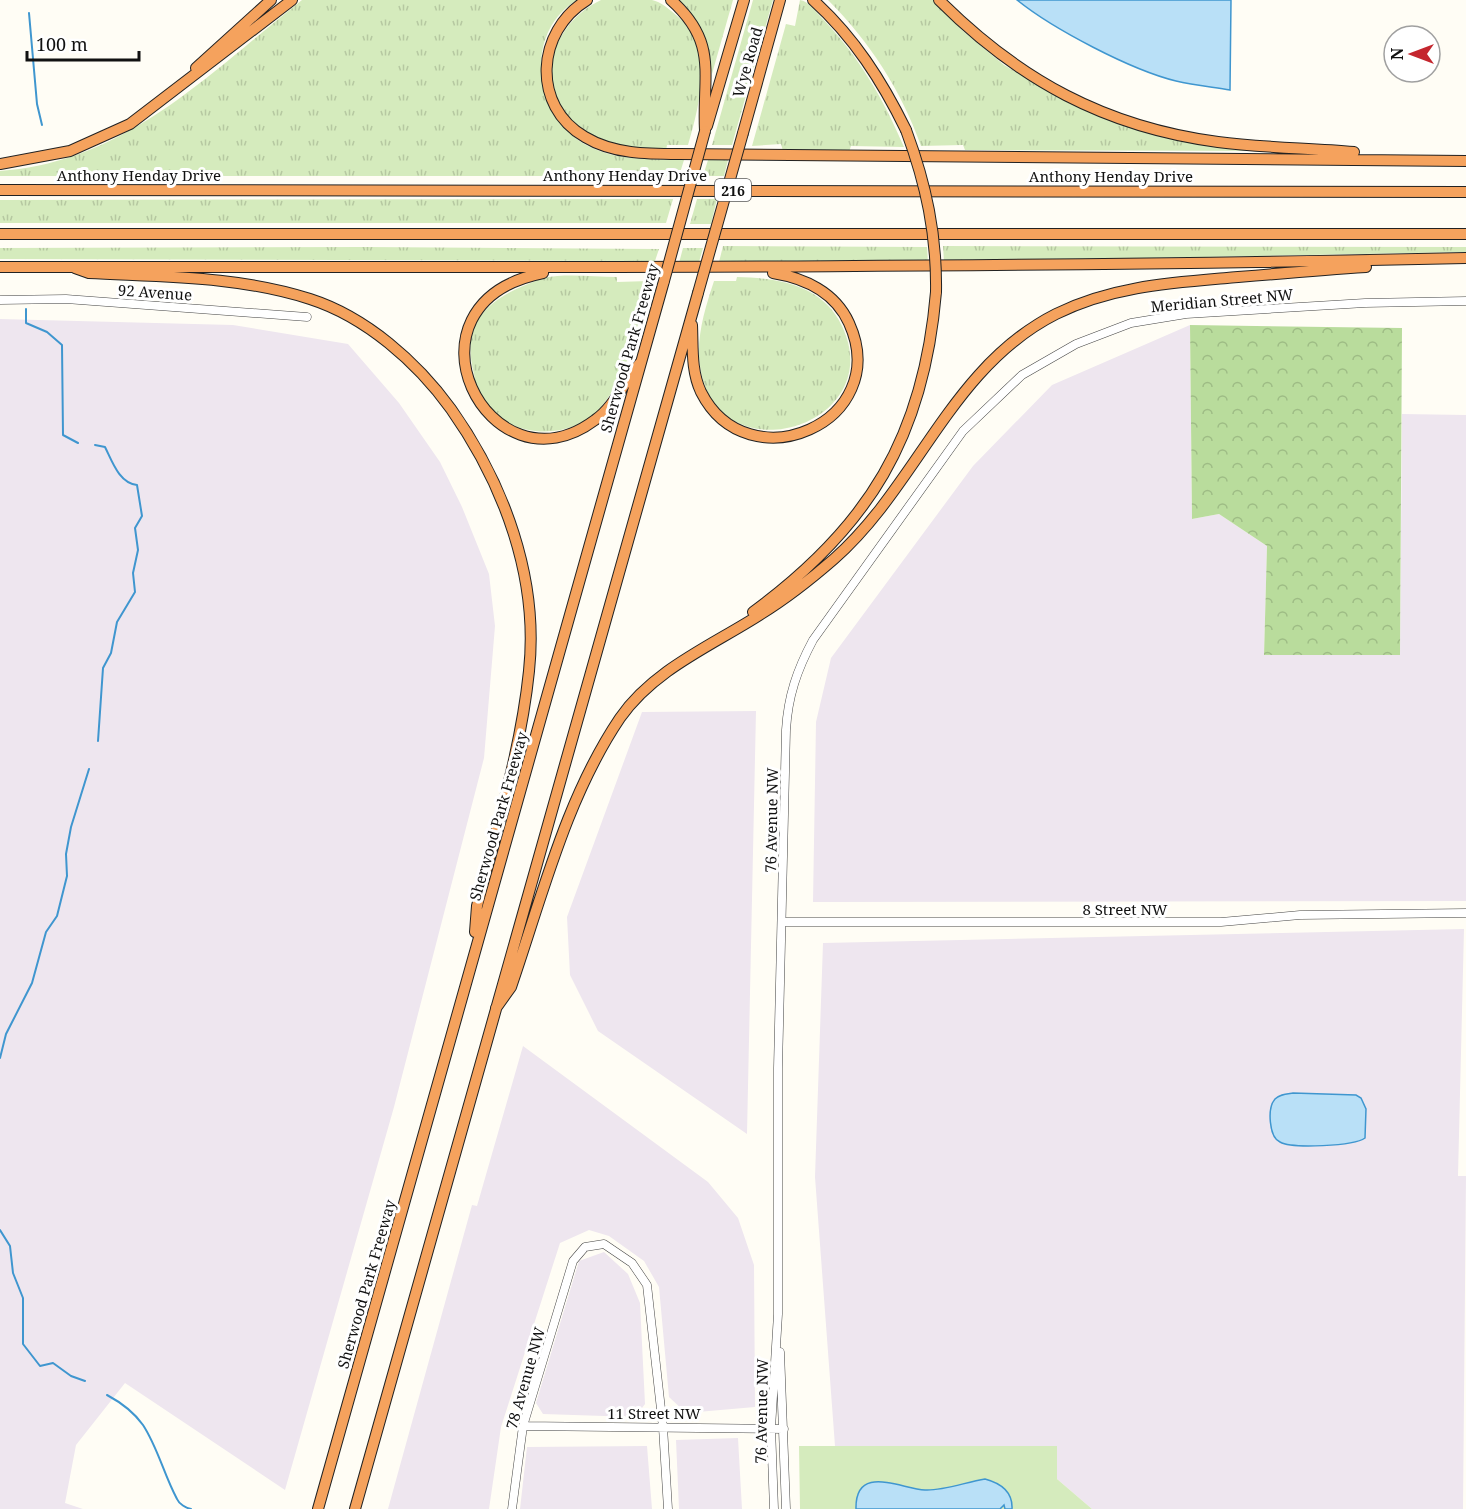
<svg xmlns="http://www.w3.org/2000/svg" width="1466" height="1509" viewBox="0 0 1466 1509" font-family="'Noto Serif',serif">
<defs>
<pattern id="grass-tufts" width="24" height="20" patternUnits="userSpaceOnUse" patternTransform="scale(1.5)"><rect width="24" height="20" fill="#d5ebbd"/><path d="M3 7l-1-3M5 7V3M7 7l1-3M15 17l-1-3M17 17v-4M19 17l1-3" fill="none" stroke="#b6c8a1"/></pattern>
<pattern id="forest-crowns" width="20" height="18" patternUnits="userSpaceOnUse" patternTransform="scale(1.5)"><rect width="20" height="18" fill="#b9dc9c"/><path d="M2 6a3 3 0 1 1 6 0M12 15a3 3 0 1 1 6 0" fill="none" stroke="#9ebc85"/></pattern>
</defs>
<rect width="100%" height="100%" fill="#fffdf5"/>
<!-- industrial -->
<path fill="#eee6ef" d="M0,319L233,325L348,344L399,403L440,462L462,507L489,574L495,626L484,758L394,1107L285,1490L125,1383L76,1445L65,1503L83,1509H0Z
M1190,325L1192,519L1219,514L1267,546L1264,654L1400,655L1402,414L1466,415V901L813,902L816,722L831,658L973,466L1052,385Z
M756,711L747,1134L598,1031L570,975L567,917L642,712Z
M1464,929L1458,1176H1466L1463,1509H1092L1057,1479L1056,1446H835L815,1177L823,943Z
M523,1046L708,1182L738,1218L754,1265L755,1407L686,1413L669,1397L659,1287L644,1261L609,1236L589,1230L560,1243L501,1427L489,1509H388L472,1205L477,1206Z
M604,1252L628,1274L640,1303L645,1404L635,1417L543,1414L536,1403L579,1261Z
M738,1438L742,1509H679L676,1440Z
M647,1446L652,1509H520L527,1447Z"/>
<!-- grass -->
<path fill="url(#grass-tufts)" d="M302,0H577C521,34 535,119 588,146C617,161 652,159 684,160L679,176H0V171C126,162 208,74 302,0Z
M601,0C617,0 637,0 652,0C661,2 669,9 676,15C715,47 700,103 688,145H667L666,151C631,147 609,148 579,128C570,122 563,111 559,103C538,62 563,18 601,0Z
M675,0H733L712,74C706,41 706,24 675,0Z
M753,0H773L732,145H712Z
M800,0C808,1 815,11 821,17C858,55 883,98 904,147L851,146L849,152L783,151L781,144L752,146L786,24L795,26Z
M828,0H933L963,31L1004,65L1069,103L1105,118L1272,151L965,150L963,145L921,146C901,90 870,42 828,0Z
M708,160H728L724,176H703Z
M673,199L666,223H0V200Z
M697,199H717L711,224H690Z
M723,246L927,247L928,263L719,262Z
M943,246L1466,247V252L944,262Z
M365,247L659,249L655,261L0,259V248Z
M683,248H703L699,262L679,263Z
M617,277V282L649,281C637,323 630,374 601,407C570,444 503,438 479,396C476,390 475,380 474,374C462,328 481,304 523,286C530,284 537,279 544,278C566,273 594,277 617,277Z
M737,277C778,278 823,285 842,326C891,429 707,482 699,357C698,330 706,306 714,281H736Z"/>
<!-- forest -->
<path fill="url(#forest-crowns)" d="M1190,325L1402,328L1400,655H1264L1267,546L1219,514L1192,519Z"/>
<!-- park -->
<path fill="#d5ebbd" d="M799,1446H1057V1479L1092,1509H800Z"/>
<!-- water -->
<path fill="#b9e0f7" stroke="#3f96cf" stroke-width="1.5" d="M1017,0H1231L1230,90C1212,87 1194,85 1176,81C1131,70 1053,29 1017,0Z
M1293,1093L1356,1095L1361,1098L1366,1109L1365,1138C1354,1146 1292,1149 1280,1142C1269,1137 1267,1108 1275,1099C1280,1094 1286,1094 1293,1093Z
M985,1479C1000,1483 1013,1491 1012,1509H1005L1004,1505L1000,1509H856C855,1464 899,1488 925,1490C943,1491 966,1482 985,1479Z"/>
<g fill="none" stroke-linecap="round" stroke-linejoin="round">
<!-- stream -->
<path stroke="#3f96cf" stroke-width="2" d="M29,13L37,104L42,125
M26,309V323L47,332L62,345L63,435L78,443
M95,445L105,447C112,461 119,483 137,485L142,516L135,528L138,550L133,573L135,592L117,622L111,653L103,668L98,741
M0,1058L6,1034L32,983L46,932L57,916L67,876L66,854L71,827L89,769
M0,1230L10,1246L13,1273L23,1298V1344L40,1366L53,1363L71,1376L85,1381
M107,1395C122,1403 133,1411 143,1425C158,1448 164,1475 177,1499C179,1504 186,1508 191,1509"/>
<!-- minor casing -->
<g stroke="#444" stroke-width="9">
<path id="minor" d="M0,300L66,299L307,317
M783,922H1221L1300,915L1466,913
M780,1352L786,1509
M523,1426L784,1429
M512,1509L523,1426L573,1261L585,1247L604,1244L632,1263L647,1285L663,1427L668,1509
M774,1509L771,1428L778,1314V1068L786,730C788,696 797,670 813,640L963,431L1022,375L1076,344L1131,323L1186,314L1365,303L1466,301"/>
</g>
<!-- highway casing -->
<g stroke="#222" stroke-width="12">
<path id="highway" d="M587,0C536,31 531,106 585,137C613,154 647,154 679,154L1466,161
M671,0C719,43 702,75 705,131
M813,0C854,37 882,81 906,130
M939,0C1019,80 1105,127 1218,142C1263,148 1309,148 1354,152
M196,68L271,0
M707,126L744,0
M743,133L780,0
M0,164L70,151L130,124L292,0
M0,190L1466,192
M0,234H1466
M0,267C488,267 977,269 1466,258
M75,268L89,273C163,277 239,276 310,299C366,317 417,362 451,409C504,484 539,578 529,671C521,750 496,829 477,906L475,932
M543,273C390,304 489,499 595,420C615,406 624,381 640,363
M692,325C693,347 691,371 701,392C748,485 894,422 849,323C835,292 804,278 773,273
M753,612C869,527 924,436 936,292
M496,1008L511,987C542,897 566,798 620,718C654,669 713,645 761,614C787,598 811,579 834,559C918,485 951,367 1056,314C1110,287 1168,283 1227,278C1274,274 1320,270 1366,267
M318,1509L664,281
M355,1509L698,293"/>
</g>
<!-- minor -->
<use href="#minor" stroke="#fff" stroke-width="8"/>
<!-- highway -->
<use href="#highway" stroke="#f5a25d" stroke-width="10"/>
<!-- highway-bridge casing -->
<g stroke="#222" stroke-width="12" stroke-linecap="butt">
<path id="highway-bridge" d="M906,130C926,184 937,235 936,292
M664,281L705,131
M698,293L743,133"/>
</g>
<!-- highway-bridge -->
<use href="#highway-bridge" stroke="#f5a25d" stroke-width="10"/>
</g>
<g text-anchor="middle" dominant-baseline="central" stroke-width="6" stroke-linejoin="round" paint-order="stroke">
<!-- shield labels -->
<rect fill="#fff" stroke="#585858" stroke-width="1.5" x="715" y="179" width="36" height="22" rx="4.5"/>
<g font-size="14" font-weight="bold" fill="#111">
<text x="733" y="190">216</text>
</g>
<!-- street labels -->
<g font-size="15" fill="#111" stroke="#fff">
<text transform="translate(747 62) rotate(-74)">Wye Road</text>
<text x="139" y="175">Anthony Henday Drive</text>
<text x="625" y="175">Anthony Henday Drive</text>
<text x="1111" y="176">Anthony Henday Drive</text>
<text transform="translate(155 292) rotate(4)">92 Avenue</text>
<text transform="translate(1222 300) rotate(-5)">Meridian Street NW</text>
<text transform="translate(629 348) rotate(-74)">Sherwood Park Freeway</text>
<text transform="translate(498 816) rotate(-74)">Sherwood Park Freeway</text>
<text transform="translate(771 820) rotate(-89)">76 Avenue NW</text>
<text x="1125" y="909">8 Street NW</text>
<text transform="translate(366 1284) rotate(-74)">Sherwood Park Freeway</text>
<text transform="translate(525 1378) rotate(-74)">78 Avenue NW</text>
<text transform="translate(761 1411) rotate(-89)">76 Avenue NW</text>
<text x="654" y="1413">11 Street NW</text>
</g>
</g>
<!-- north arrow -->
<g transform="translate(1412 54) rotate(270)"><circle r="28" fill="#ffffff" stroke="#a0a0a0" stroke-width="1.5"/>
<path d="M0-4.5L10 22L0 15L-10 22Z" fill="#c4262e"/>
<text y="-9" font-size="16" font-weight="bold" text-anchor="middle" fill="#111111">N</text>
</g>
<!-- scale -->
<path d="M27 51v9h112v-9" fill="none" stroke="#111111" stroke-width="3"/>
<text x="36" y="51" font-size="18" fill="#111111" stroke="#ffffff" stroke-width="4.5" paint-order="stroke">100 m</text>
</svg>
